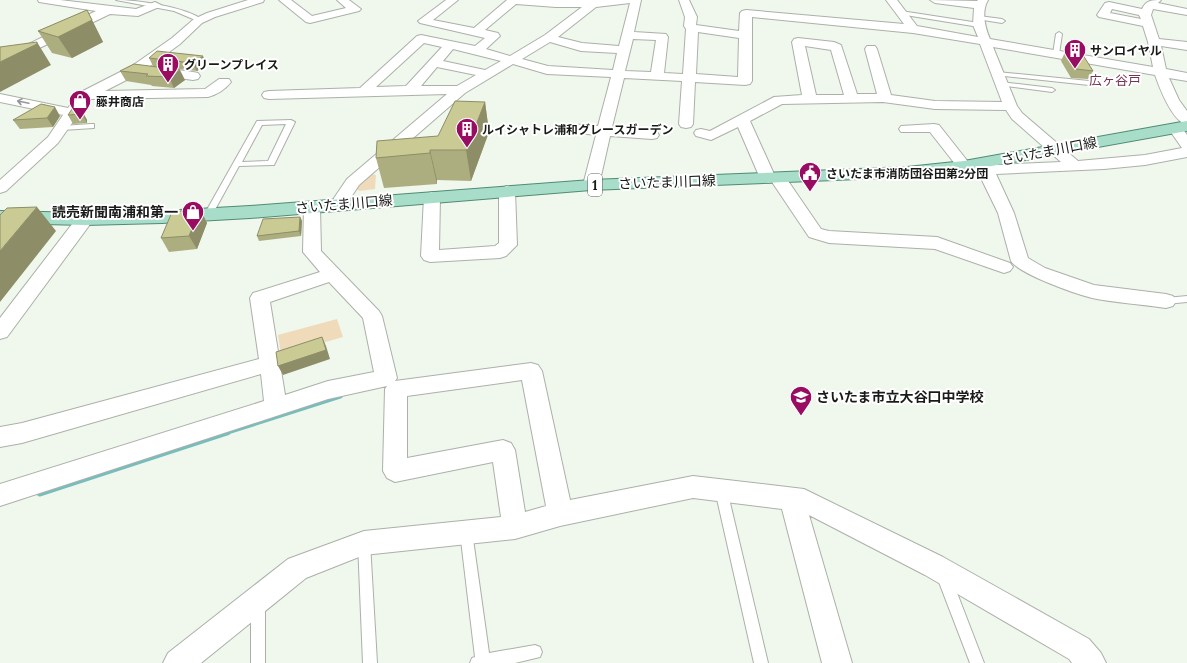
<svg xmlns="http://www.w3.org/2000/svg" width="1187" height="663" viewBox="0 0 1187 663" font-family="Lora,'Noto Sans JP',serif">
<rect width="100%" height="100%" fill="#f0f7ed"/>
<!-- green -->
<path fill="#efdbba" d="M371,174L376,175L375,189L360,191L355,189Z
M337,319L343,337L281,355L278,335Z"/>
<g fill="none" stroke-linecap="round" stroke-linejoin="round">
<!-- stream-far1 -->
<path stroke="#76bdbe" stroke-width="5.5" d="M224,433L340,396"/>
<!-- stream -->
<path stroke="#76bdbe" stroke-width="7" d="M40,493L227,432"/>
<!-- service casing -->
<g stroke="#abb1a9" stroke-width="2">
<path id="service" d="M116,0C138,0 186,7 203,20L200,22L174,11Z
M901,11L979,23L982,25L979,27L899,14L898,13Z
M979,16L1002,19L1005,21L1002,23L977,19L976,18Z
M1059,32L1062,34L1059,54L1056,56L1053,54L1056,34Z
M997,72L1089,81L1092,83L1089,85L995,75L994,74Z
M1000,82L1052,88L1055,90L1052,92L998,85V83Z
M291,120L295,122L274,165L239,166L211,217H205L204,215L257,121ZM286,124L268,161L242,162L262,125Z
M91,124H94V128L62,130L58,128L62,126Z
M1187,296V302L1166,304L1161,301L1166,298Z
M721,484L725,486L727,490L768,663H754L715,490L717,486Z
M466,526L471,528L472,532L489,653L535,645L540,647L542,652L540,657L515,663H470L472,658L475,657L460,532L461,528Z
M364,537L369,539L370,543L377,663H363L358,543L359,539Z
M944,570L949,572L984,663H970L937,577L939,572Z
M258,596L263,598L265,603V663H251V603L253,598Z"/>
</g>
<!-- minor casing -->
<g stroke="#abb1a9" stroke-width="2">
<path id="minor" d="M38,0H60L136,9L155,2L161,5L159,7L138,16L110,14L0,67V58L96,11L39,2Z
M248,0H264L263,2L215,17L202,23L180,44L142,72L105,91L205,89L219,79H229L231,82C226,89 216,95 208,97L89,99L58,143L6,191L0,193V180L48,137L63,115L0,102V94L68,108L79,93L132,66L172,38L194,19L207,13Z
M279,0H291L312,16L346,8L337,0H349L361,9L359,11L310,23L306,22Z
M446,0H458L433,20L474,28L507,0H641L634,32L666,34L668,37L664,73L683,74L686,29L684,26L685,17L679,0H689L697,17L696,25L739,31L740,13L742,11L746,10L904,24L886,0H897L917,26L978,37L973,25L974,8L935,3L930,0L977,1L978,0H988C981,12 985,27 990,39L1153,67L1148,42L1143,26L1099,17L1097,15L1105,3L1109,2L1142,9C1146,0 1152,0 1161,0L1158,3L1187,9V15L1153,9L1151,15L1159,39L1187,42V50L1161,46L1166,69L1187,73V81L1169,78L1179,100L1187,111V125C1172,121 1160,89 1155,75L993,47L1017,106L1022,113L1078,161L1145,155L1182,148L1168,128L1170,125L1175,124L1180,125L1187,135V157L1145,165L1104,169L996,174L1014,213L1028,258L1045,268L1094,285L1166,294L1173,296L1176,301L1173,306L1166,308C1142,304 1116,303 1092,298C1075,294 1019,274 1011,261L998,213L980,176L978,163L981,160L986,158L991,160L994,165L1061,162L1012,119L1006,110L935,109L883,102L782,104L750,121L774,174L784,175L821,229L829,231L937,237L1010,263L1013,267L1010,271L1004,273L935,249L829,243L809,237L772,182L768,183L762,181L760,178L738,127L711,140L696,136L694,133L696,130L701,129L710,131L774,97L802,95L792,42L794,39L798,38L834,42L841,45L857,94H877L865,49L867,46H875L877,49L891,95L935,101L1002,102L980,44L913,33L752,17V81L750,84L745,85L695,82L693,124L691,127L686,128L681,127L679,124L682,81L624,78L612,127L652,131L657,132L659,135L657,138L652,139L610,136L599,185L597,188L591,190L585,188L583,185L596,135L563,131L561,128L563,125L568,124L598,126L611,77L547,74L513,64L465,93L359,185L344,208L338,209L332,208L330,204L347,179L447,94L269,99L264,98L262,95L264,92L269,91L360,88L417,36L421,35L475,46L485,38L420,23L418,21ZM630,3L619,46L582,43L558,37L596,7ZM516,4L556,7H582L545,35L510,56L486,49L500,36L498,33L485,30ZM1112,9L1139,15L1141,19L1110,13ZM698,32L739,38L738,77L696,74ZM633,39L656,40L651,72L625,71ZM550,42L581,51L617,53L613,70L548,66L522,59ZM424,43L442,47L406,86L376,87ZM805,46L831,50L844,95H816ZM453,49L501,61L485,70L443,61ZM437,67L476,75L457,86H421Z
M155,67L193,72L198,73L200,76L198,79L193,80L150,74L149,71L150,68Z
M934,124L939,125L969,163L972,166L969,169L964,171L959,169L930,132H901L899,129L901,126Z
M507,186L513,188L515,191L517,245L506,256L500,258L430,262L424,260L421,256L424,197L426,194L432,192L438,194L440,197L439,250L495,246L499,243V191L501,188Z
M312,202L318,203L320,207L321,251L379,311L382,316L397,378L395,381L531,363L538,365L542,371L570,500L693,476L804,489L943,557L1089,639L1101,653L1106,663H1072L1069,659L925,575L809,515L852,663H822L782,509L693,498L560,526L515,539L364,555L306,578L201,663H163L168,653L288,559L364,531L501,517L493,462L395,482L387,478L383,471L385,389L387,386L328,399L0,506V484L264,401L261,374L22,443L0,447V427L22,423L259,359L250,298L253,293L320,272L303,252L304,207L306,203ZM329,282L363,318L374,372L328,381L285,395L270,302ZM522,380L546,506L525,512L515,450L511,443L503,440L407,458V396Z
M85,214L91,215L93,219L91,223L7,337L0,339V318L79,215Z"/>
</g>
<!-- primary casing -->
<g stroke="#508b74" stroke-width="2">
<path id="primary" d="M1187,121V131L964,171L907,177L591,190L250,218L162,223L85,225L0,223V211L85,213L162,211L250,206L591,180L907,167L964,161Z"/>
</g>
<!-- service -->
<use href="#service" fill="#fff" fill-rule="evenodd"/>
<!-- minor -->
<use href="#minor" fill="#fff" fill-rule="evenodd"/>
<!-- primary -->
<use href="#primary" fill="#a8ddca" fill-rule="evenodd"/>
</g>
<!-- wall -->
<path fill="#adae7f" d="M87,10L103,42L72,58L52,53L38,31Z
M1065,52L1093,71L1088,79L1071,78L1061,61Z
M149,58L207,64L197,71L153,66Z
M134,64L185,80L174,88L152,86L151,85L126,81L120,71Z
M485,102L489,132L471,181L437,180V184L384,188L376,158L438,136Z
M82,111L87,120V123L73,124L68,115Z
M60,116L53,127L20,129L13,120Z
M200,209L207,223L197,249L169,252L161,238Z
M300,217L302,221L301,236L259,241L257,236Z"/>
<!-- shaded-wall -->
<path fill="#8d8d68" d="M87,10L103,42L72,58L58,37Z
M37,42L51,65L0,92V62Z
M203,56L207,64L197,71L193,63Z
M180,70L185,80L174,88L169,77Z
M485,102L489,132L471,181L466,150Z
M55,107L60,116L53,127L47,118Z
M82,111L87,120V123L82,114Z
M430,150L437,180V184L430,153Z
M37,207L56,231L0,302V251Z
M200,209L207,223L197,249L189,236Z
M300,217L302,221L301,236L299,231Z
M322,337L326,346L330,359L283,375L278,366Z"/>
<!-- building -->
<path fill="#c9ca94" stroke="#8d8d68" d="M87,10L92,20L58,37L38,31Z
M37,42V44L0,62V47Z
M157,51L203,56L193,63L149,58Z
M1065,52L1083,55L1093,71L1076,69Z
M134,64L180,70L169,77L146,76L148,74L120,71Z
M455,101L485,102L466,150H430V153L376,158L377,141L438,136Z
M41,104L55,107L47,118L13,120Z
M72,109L82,111V114L68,115Z
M37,207L0,251V215L7,208Z
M200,209L189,236L161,238L172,212Z
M300,217L299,231L257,236L263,219Z
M322,337L326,350L278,366L276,352Z"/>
<!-- one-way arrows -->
<defs><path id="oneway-shaft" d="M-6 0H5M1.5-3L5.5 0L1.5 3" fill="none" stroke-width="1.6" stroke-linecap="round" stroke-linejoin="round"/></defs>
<use stroke="#989897" href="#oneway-shaft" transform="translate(23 102) rotate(-168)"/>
<!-- icons -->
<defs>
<g id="building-pin" transform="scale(1.15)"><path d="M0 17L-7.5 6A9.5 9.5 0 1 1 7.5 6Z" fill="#980d61" stroke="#fff"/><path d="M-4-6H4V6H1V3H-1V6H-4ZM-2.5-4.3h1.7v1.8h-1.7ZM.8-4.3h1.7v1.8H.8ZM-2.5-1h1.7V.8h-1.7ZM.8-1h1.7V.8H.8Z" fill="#fff"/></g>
<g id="shop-pin" transform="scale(1.15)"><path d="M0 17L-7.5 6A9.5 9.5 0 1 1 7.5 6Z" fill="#980d61" stroke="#fff"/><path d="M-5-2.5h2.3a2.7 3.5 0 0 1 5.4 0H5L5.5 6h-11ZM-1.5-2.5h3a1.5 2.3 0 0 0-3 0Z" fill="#fff"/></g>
<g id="civic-pin" transform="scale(1.15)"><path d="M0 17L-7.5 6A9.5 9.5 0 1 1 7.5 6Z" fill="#980d61" stroke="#fff"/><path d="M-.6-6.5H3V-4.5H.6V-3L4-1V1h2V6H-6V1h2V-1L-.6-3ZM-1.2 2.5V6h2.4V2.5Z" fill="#fff"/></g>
<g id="school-pin" transform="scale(1.15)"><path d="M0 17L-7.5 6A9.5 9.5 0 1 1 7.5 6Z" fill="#980d61" stroke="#fff"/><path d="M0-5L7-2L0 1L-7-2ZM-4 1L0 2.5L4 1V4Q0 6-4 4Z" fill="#fff"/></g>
</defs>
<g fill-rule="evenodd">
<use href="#building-pin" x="1075" y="50"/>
<use href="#building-pin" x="168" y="64"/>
<use href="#shop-pin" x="80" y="101"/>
<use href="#building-pin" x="467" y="129"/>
<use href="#civic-pin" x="810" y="173"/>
<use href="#shop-pin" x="193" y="212"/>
<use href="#school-pin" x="801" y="397"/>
</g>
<g text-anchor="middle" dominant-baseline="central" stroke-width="4" stroke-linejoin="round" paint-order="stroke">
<!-- far-poi labels -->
<g font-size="12" font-weight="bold" fill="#191b18" stroke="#fff" text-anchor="start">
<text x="1090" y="50">サンロイヤル</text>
<text x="184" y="64">グリーンプレイス</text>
<text x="96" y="101">藤井商店</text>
<text x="482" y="129">ルイシャトレ浦和グレースガーデン</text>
<text x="826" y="173">さいたま市消防団谷田第2分団</text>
</g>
<!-- far-quarter labels -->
<g font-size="13" fill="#743353" stroke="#fff">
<text x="1115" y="80">広ヶ谷戸</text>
</g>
<!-- shield labels -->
<rect fill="#fff" stroke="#5e5f5d" stroke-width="1" x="588" y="174" width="14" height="22" rx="3"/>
<g font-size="13" font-weight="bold" fill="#191b18">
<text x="595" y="185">1</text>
</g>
<!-- street labels -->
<g font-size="14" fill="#191b18" stroke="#fff">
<text transform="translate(1049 151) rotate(-11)">さいたま川口線</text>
<text transform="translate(667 182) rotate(-2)">さいたま川口線</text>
<text transform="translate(344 204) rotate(-5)">さいたま川口線</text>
</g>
<!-- poi labels -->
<g font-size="14" font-weight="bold" fill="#191b18" stroke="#fff" text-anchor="end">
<text x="178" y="212">読売新聞南浦和第一</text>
<text x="816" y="397" text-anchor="start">さいたま市立大谷口中学校</text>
</g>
</g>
</svg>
